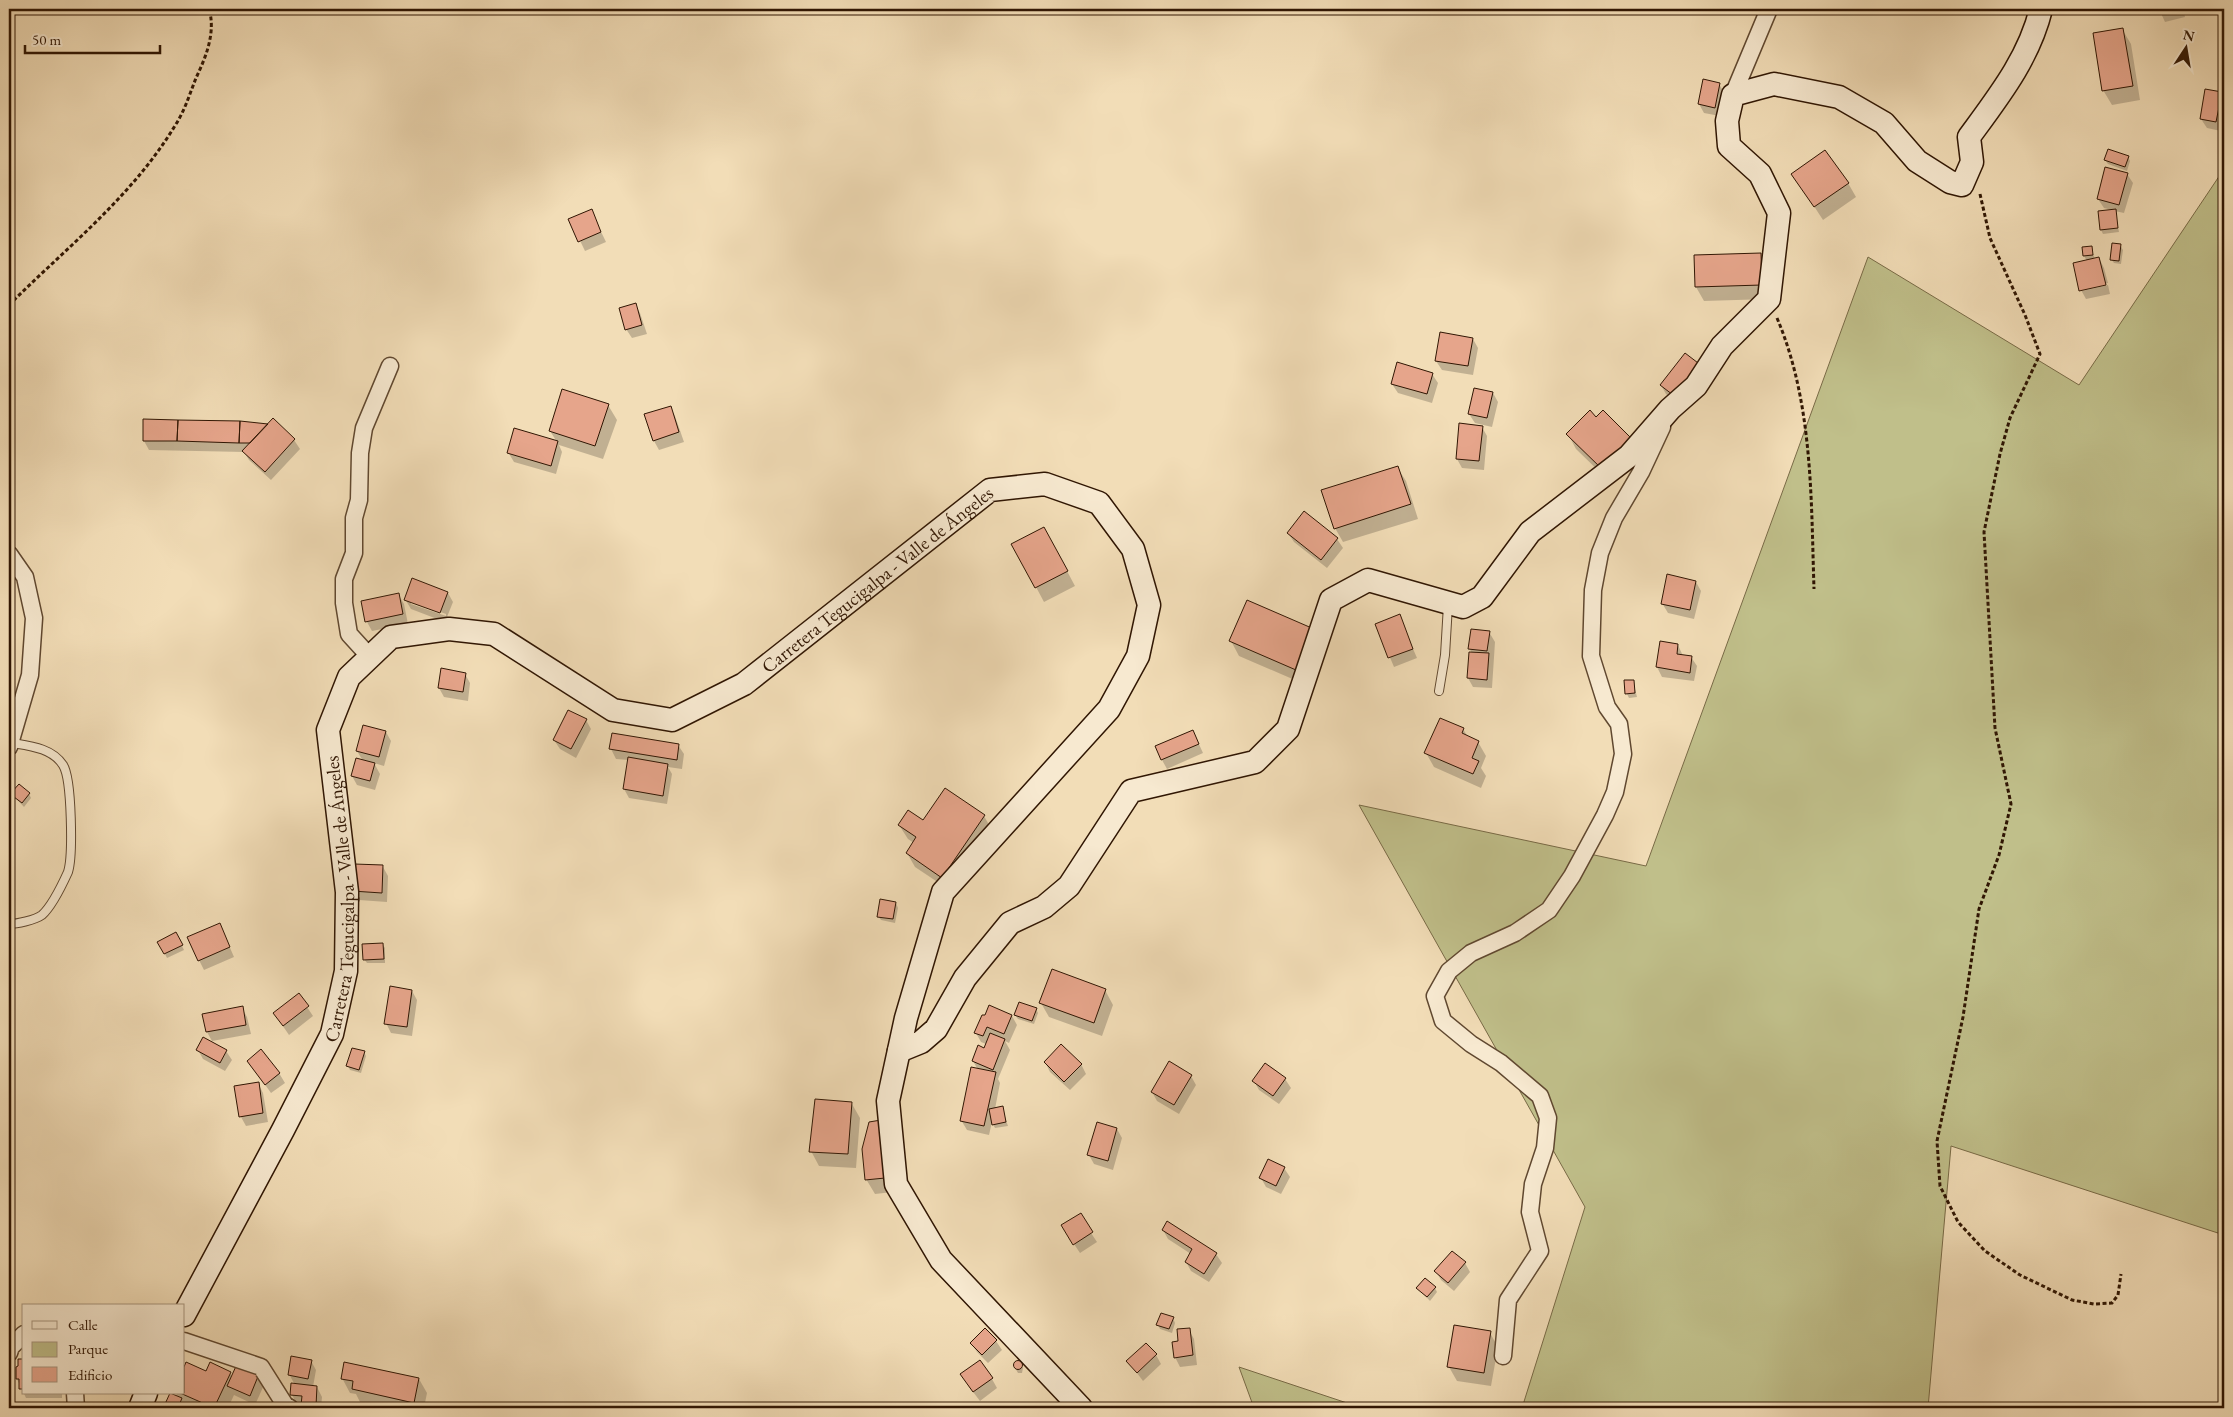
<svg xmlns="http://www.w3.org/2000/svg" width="2233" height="1417" viewBox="0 0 2233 1417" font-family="'EB Garamond',serif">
<rect width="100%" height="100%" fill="#f2ddb7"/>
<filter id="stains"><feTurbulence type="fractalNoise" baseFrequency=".004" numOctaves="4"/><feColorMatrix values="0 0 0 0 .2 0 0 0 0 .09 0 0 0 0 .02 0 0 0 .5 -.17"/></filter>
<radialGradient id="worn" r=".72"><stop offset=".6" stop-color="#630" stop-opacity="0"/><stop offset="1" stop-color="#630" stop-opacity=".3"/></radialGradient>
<!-- green -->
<path fill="#c0bf8a" stroke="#786a46" d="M2224,169V1235L1951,1146L1928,1408H1522L1585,1207L1359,805L1646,866L1868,257L2079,385Z
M1239,1367L1362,1408H1254Z"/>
<!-- shadow -->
<path fill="#0003" fill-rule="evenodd" d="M2159,9H2183L2185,17L2165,22Z
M2122,29L2131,44L2140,100L2112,105L2103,90Z
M1719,84L1725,94L1720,116L1704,113L1699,104Z
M2221,93L2224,99L2221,131L2207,128L2201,119Z
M2128,157L2130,161L2127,171L2108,164L2105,160Z
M1793,174L1848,183L1856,197L1823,220Z
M2127,174L2133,183L2124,213L2115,211L2119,232L2103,234L2101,230L2112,210L2104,208L2098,199Z
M591,211L606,242L585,251L570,220Z
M2120,245L2123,250L2121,264L2114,263L2111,259Z
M2091,248L2095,259L2099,258L2104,268L2108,283L2082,289V291L2108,285L2110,294L2086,299L2081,290L2087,261L2084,256Z
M1760,254L1768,269L1769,299L1704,301L1696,287Z
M635,304L640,313L647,334L632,338L626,329Z
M1473,339L1478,348L1473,375L1442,370L1436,361Z
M1685,354L1682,406L1666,394L1661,385Z
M1432,374L1438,383L1432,403L1398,393L1392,384Z
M1493,393L1498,402L1492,427L1475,423L1469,414Z
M608,405L617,420L603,459L559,445L562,452L556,474L514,462L508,452L557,442L550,431Z
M670,407L675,416L684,442L659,450L654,441Z
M1590,412L1611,483L1576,449L1568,434Z
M273,420L294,440L300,449L271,480L249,460L244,452L149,450L144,441L269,425Z
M1482,427L1487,436L1484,470L1462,468L1457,459Z
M1397,467L1406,481L1418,519L1343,542L1335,528Z
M1304,513L1337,539L1343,548L1327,568L1294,542L1288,533Z
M1052,543L1075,586L1044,602L1013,544Z
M1696,582L1701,591L1694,619L1668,613L1662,603Z
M448,593L453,602L445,622L411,609L405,599ZM411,601L446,614V616L411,604Z
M398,594L404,604L408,624L372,631L367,622L362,602Z
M1399,616L1417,658L1394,667L1376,624Z
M9,628L15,635L9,645Z
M1313,630L1304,684L1239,656L1231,641Z
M1489,632L1495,642L1492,688L1473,687L1468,678L1472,653L1469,648Z
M1661,643L1678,645L1683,656L1691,657L1697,666L1694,681L1662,677L1657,667Z
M465,674L470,683L468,701L444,697L439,688Z
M1633,681L1637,697L1629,698L1627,694Z
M586,720L591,729L576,758L560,749L554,740Z
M1463,729L1468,737L1478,742L1486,756L1481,768L1486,776L1481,788L1434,767L1426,753Z
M1193,731L1203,753L1167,769L1162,760Z
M386,732L391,741L384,766L374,763L380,774L375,790L357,785L352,776L363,761L357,751Z
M678,745L684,754L682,769L668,767L672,774L667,804L629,798L624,789L629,760L616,759L611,749Z
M12,794H29L31,798L24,807Z
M984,816L992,830L951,891L915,867L907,853L914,843L908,839L899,825Z
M383,867L388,876L387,902L359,900L354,891Z
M896,903L898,908L895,923L881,920L878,916Z
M176,934L184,950L167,958L159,942Z
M224,934L234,957L204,970L199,960Z
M382,944L385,948V963H367L364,959Z
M1105,990L1113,1005L1102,1036L1049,1017L1041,1003Z
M412,991L417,1000L412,1036L391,1033L386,1023Z
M299,995L313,1016L289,1035L274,1013Z
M242,1008L247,1017L251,1034L212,1041L207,1032Z
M1036,1009L1038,1013L1034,1024L1018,1019L1015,1015Z
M1012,1016L1017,1025L1009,1043L1005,1041L1010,1050L998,1079L1000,1083L995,1109L1002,1108L1008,1126L995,1128L992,1122L989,1135L967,1130L961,1120L978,1070L973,1061L984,1049L986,1044L981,1042L976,1033L982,1017Z
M198,1050L226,1051L232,1060L225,1071L203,1059Z
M364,1052L366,1056L361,1073L350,1070L348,1066Z
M248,1061L279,1073L285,1083L271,1093Z
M1045,1062L1081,1064L1086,1074L1070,1090L1050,1072Z
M1265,1065L1285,1079L1291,1088L1279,1104L1259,1090L1254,1081Z
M1191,1076L1196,1085L1179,1114L1157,1101L1152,1092Z
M258,1083L263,1093L268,1122L246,1126L241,1117Z
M852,1104L860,1118L856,1168L819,1166L811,1151Z
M882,1121L902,1191L875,1194L866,1179Z
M1117,1129L1122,1138L1113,1170L1094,1164L1089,1155Z
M1269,1161L1284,1168L1290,1177L1281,1194L1266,1187L1261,1178Z
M1163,1230L1216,1254L1222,1263L1209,1282L1191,1271L1186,1262L1191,1254L1168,1239Z
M1091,1233L1097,1242L1080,1253L1068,1235Z
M1465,1263L1470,1272L1454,1291L1441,1280L1436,1271Z
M1418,1288H1435L1437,1292L1430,1301Z
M1173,1318L1175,1323L1172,1333L1160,1329L1158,1325Z
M985,1329L996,1341L1002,1350L988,1363L977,1352L971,1343Z
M1189,1330L1194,1339L1197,1365L1180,1367L1175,1357L1180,1342Z
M1490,1333L1498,1347L1491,1386L1457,1381L1449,1367Z
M1156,1355L1161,1364L1143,1381L1128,1361Z
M24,1360V1393H62V1398H26L17,1379Z
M311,1361L316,1370L313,1387H317L322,1397L321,1408H305L303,1405L297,1404L292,1395L295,1385L289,1374Z
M1016,1363L1021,1364L1023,1368L1022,1373H1018L1014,1366Z
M187,1364L206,1373H230L233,1378L258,1375L264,1385L255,1405L234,1395L228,1408H191L183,1405L181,1408H169L166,1404L179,1399L176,1393H184V1370Z
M342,1378L419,1379L427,1393L424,1408H384L361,1404L356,1394L350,1393Z
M992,1379L997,1388L980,1401L967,1384Z"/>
<!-- building -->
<path fill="#e6a58b" stroke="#301603" d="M2158,9H2177L2159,13Z
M2123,28L2133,86L2102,91L2093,33Z
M1703,79L1720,83L1715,108L1698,104Z
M2205,89L2222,92L2216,122L2200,119Z
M2108,149L2129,156L2125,167L2104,160Z
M1825,150L1849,183L1814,207L1791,174Z
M2105,167L2128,173L2119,205L2097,199Z
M592,209L601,232L578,242L568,219Z
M2116,209L2118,228L2100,230L2098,211Z
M2112,243L2121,244L2119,261L2110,260Z
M2092,246L2093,255L2083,256L2082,247Z
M1761,253L1762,285L1695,287L1694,255Z
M2099,257L2106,285L2079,291L2073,263Z
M636,303L642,325L625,330L619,308Z
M1440,332L1473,338L1468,366L1435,361Z
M1685,353L1702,366L1677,398L1660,385Z
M1397,362L1433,373L1427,394L1391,384Z
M1474,388L1493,392L1487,418L1468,414Z
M562,389L609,404L595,446L549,431Z
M671,406L679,432L653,441L644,414Z
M1590,410L1596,417L1603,410L1632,439L1602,469L1566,434Z
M273,418L295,439L265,472L242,451Z
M143,419L178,420L177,441H143Z
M178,420L240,421L239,443L177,441Z
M240,421L268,424L250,443H239Z
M1459,423L1483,426L1479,461L1456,459Z
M514,428L558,441L551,466L507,453Z
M1398,466L1411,504L1334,529L1321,490Z
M1304,511L1338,538L1321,560L1287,533Z
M1044,527L1068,571L1035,588L1011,544Z
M1667,574L1696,581L1690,610L1661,604Z
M412,578L448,592L440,613L404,600Z
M399,593L403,614L365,622L361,601Z
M1247,600L1314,629L1296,670L1229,641Z
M1400,614L1413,649L1388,658L1375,624Z
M9,626L14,630L9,638Z
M1471,629L1490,631L1487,651L1468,649Z
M1660,641L1678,644L1677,654L1692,656L1690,673L1656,667Z
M1469,652L1489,653L1487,680L1467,678Z
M441,668L466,673L463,692L438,688Z
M1624,680H1634L1635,693L1625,694Z
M568,710L587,719L571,749L553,740Z
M1440,718L1464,728L1462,733L1479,741L1472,758L1479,761L1473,774L1424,753Z
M363,725L386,731L379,757L356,751Z
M1193,730L1199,744L1161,760L1155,746Z
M612,733L679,744L677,760L609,749Z
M628,757L668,764L663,796L623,789Z
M356,758L375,763L370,781L351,776Z
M19,784L30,793L22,803L10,794Z
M945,788L985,815L942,878L906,853L916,837L898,825L908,810L923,820Z
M354,864L383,865L382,893L352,891Z
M880,899L896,902L893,919L877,917Z
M220,923L230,947L198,961L187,937Z
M176,932L183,945L164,954L157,942Z
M383,943L384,959L363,960L362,944Z
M1052,969L1106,989L1094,1023L1039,1003Z
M390,986L412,990L407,1027L384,1024Z
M299,993L309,1006L283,1026L273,1013Z
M1019,1002L1037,1008L1032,1021L1014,1015Z
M989,1005L1012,1015L1004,1034L987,1027L983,1036L974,1033L982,1015H985Z
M243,1006L246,1025L206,1032L202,1014Z
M990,1033L1005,1039L993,1070L972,1061L978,1045L984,1048Z
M203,1037L227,1050L220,1063L196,1050Z
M1061,1044L1082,1064L1064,1082L1044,1062Z
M352,1048L365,1051L359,1070L346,1066Z
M261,1049L280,1073L265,1085L247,1061Z
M1169,1061L1192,1075L1174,1105L1151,1092Z
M1265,1063L1286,1078L1273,1096L1252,1081Z
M971,1067L996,1072L984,1126L960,1121Z
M259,1082L263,1113L239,1117L234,1086Z
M815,1099L852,1102L848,1154L809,1152Z
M1003,1106L1006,1122L992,1125L989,1109Z
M881,1120L895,1177L865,1180L862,1149L869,1122Z
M1097,1122L1117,1128L1108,1161L1087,1155Z
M1268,1159L1285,1167L1276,1186L1259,1178Z
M1081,1213L1093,1232L1073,1245L1061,1225Z
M1167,1221L1217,1253L1204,1274L1185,1262L1192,1249L1162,1230Z
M1452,1251L1466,1262L1448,1283L1434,1271Z
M1425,1278L1436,1287L1427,1297L1416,1288Z
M1161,1313L1174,1317L1169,1329L1156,1325Z
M1454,1325L1491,1331L1484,1373L1447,1367Z
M985,1328L997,1340L982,1355L970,1343Z
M1190,1328L1193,1355L1174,1358L1172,1342L1178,1341L1177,1329Z
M1146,1343L1157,1354L1137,1373L1126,1361Z
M291,1356L312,1360L308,1379L288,1375Z
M18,1359H24V1389H19V1379H16V1367L18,1366Z
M980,1360L993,1378L973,1392L960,1374Z
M1013.5 1365a4.5 4.5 0 1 1 9 0a4.5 4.5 0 1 1-9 0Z
M186,1362L206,1371L210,1362L231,1372L214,1408L180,1393H184V1367Z
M344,1362L419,1378L414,1403L352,1389L353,1381L341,1379Z
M237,1364L259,1374L250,1396L227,1386Z
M291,1383L317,1386L316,1406L301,1405L302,1396L290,1395Z
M170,1393L182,1398L178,1408L165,1404Z
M345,1403L348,1408H335Z"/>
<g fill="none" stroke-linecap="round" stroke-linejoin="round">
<!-- lane casing -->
<g stroke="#604830" stroke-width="10">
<path id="lane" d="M1439,691L1445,655L1448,605
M9,924C17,924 35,920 42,915C51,907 63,883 68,872C73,856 72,779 63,765C52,748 30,746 12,743"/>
</g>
<!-- street casing -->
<g stroke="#604830" stroke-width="19">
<path id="street" d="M1733,95L1769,9
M9,554L25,577L34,618L30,675L9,747
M370,657L349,634L344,603V579L354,553V518L359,500L360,453L364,428L390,366
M184,1341L261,1367L285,1405L290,1408
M9,1353L11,1347L24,1334
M1503,1356L1508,1300L1540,1251L1530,1212L1533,1184L1545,1148L1548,1118L1540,1096L1501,1063L1471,1044L1443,1021L1435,996L1449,971L1471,953L1515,933L1549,910L1572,876L1605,815L1615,792L1623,754L1619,724L1607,707L1591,656L1593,590L1600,553L1614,518L1641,472L1662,427
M75,1393L76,1408"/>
</g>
<!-- secondary casing -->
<g stroke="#301603" stroke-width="25">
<g id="secondary">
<path d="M899,1051L921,1042L936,1029L965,978L1010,923L1044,907L1069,886L1131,791L1255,762L1288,729L1331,600L1368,580L1463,607L1482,597L1530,532L1629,456L1670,409L1696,386L1722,346L1769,299L1779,213L1760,174L1729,146L1727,121L1733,95L1774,84L1839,97L1884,123L1917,161L1950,182L1962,185L1972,162L1969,137C1999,96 2029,58 2041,9"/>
<path id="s1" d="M184,1315L283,1130L332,1034L346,971L347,892L328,730L349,677L391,637L449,629L494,634L613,710L672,720L744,684L990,490L1045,484L1099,503L1133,549L1149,605L1138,656L1109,709L943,892L906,1018L888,1101L896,1184L941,1260L1081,1408"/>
<path d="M140,1408L146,1393"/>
</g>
</g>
<!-- path -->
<path stroke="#301603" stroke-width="3" stroke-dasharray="4 2.5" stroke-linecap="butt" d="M1980,194L1990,238L2025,315L2040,354L2010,418L2000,454L1984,532L1995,728L2011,804L1999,855L1979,909L1963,1017L1937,1141L1940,1186L1958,1222L1985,1251L2020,1275L2072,1300L2094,1304L2112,1303L2118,1295L2121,1274
M9,305C67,247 133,196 176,124C185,110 190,93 196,78C206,57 216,32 209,9
M1777,318C1813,403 1811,498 1814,589"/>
<!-- lane -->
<use href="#lane" stroke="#f7e9d0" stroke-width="8"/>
<!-- street -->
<use href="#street" stroke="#f7e9d0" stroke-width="16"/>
<!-- secondary -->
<use href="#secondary" stroke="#f7e9d0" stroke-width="22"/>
</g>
<g text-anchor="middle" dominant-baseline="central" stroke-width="4" stroke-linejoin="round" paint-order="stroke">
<!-- street labels -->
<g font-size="19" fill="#301603" stroke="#f7e9d0">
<text stroke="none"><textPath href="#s1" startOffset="1294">Carretera Tegucigalpa - Valle de Ángeles</textPath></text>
<text stroke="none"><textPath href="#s1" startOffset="454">Carretera Tegucigalpa - Valle de Ángeles</textPath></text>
</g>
</g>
<!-- margin -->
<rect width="2233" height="1417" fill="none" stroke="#f2ddb7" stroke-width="30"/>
<rect x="10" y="10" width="2213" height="1397" fill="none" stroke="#301603" stroke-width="2.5"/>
<rect x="15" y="15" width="2203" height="1387" fill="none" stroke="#301603"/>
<!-- legend -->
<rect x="22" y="1304" width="162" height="90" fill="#f7e9d0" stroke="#a7957e"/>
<rect x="32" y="1321" width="25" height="8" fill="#f7e9d0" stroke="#a7957e"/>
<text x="68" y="1330" font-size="15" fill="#301603">Calle</text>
<rect x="32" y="1342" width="25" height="15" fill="#c0bf8a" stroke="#a7957e"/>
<text x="68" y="1354" font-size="15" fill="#301603">Parque</text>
<rect x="32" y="1367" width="25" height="15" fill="#e6a58b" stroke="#a7957e"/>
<text x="68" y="1380" font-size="15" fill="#301603">Edificio</text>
<!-- north arrow -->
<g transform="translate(2186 48) rotate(12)" stroke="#f7e9d0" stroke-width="4" paint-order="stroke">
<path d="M0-4L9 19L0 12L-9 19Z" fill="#301603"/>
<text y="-8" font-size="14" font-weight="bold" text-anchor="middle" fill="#301603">N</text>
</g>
<!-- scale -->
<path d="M25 45v8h135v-8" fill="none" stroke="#301603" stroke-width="2.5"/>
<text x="32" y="45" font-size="15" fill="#301603" stroke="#f7e9d0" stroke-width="4" paint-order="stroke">50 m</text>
<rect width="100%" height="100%" filter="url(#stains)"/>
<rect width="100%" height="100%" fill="url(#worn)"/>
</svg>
